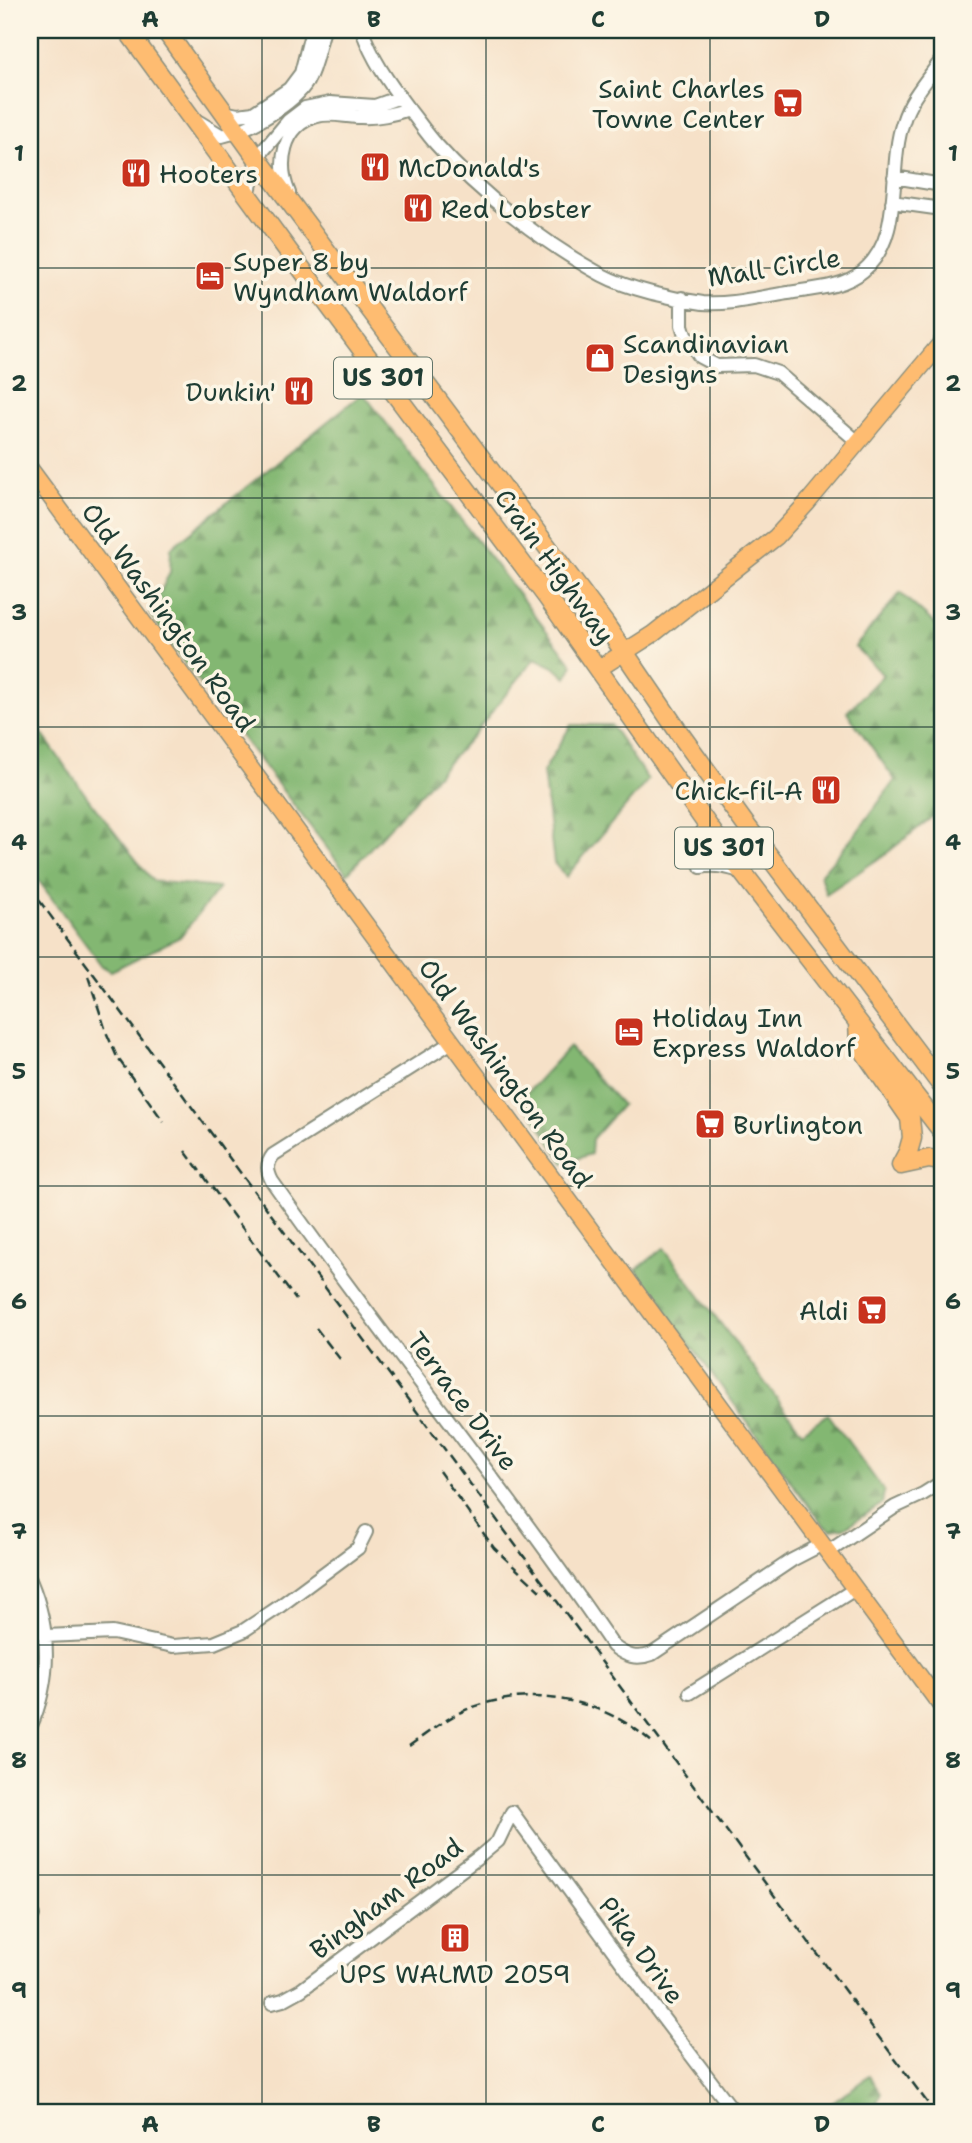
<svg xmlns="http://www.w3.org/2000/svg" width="972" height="2143" viewBox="0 0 972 2143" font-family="'Shantell Sans',sans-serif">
<defs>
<pattern id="forest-firs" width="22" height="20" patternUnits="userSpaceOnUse" patternTransform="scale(1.75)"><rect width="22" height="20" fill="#83b772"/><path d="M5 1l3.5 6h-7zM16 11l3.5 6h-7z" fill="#6b965e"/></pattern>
</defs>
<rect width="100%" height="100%" fill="#fcf5e5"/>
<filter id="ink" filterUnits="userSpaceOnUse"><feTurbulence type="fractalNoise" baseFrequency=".0143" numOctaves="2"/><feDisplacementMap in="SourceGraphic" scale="14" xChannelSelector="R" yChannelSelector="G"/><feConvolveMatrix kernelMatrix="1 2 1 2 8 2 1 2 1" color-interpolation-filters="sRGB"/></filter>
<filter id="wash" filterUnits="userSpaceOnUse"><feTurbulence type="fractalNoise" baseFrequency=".00686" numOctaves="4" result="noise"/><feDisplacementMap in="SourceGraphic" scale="28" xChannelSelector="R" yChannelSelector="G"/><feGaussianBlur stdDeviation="1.57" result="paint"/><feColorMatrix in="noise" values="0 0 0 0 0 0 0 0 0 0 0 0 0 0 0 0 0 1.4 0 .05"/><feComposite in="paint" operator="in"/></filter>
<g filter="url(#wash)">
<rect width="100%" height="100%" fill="#f6e1c8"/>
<!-- forest -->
<path fill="url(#forest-firs)" stroke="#517a53" stroke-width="2" d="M363,393L573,665L566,678L554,667L535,658L474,734L347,874L182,660L150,614L170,572L171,548Z
M900,593L942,630V809L887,853L826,894L820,875L855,835L895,780L847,712L883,675L855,647Z
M30,717L90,801L153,881L219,888L180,937L111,971L102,966L30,869Z
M571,725H611L648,780L566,877L554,863L543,772Z
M569,1047L622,1105L592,1139L591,1154L564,1163L522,1098Z
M664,1248L802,1432L828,1414L884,1491L882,1504L844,1528L831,1530L822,1524L636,1270Z
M869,2076L881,2093L875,2107L878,2113H819Z"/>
</g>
<g filter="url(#ink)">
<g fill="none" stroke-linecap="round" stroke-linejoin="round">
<!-- minor casing -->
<g stroke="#8a8f7e" stroke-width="16">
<path id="minor" d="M362,30C372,59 389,83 407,107C417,119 426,133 436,144C479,193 545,244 602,275C628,289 673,299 703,303C729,305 757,298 782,294C808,289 842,289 863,271C905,236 887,169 903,122C910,98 928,79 942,59
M223,112L238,115L253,113L289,89L301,73L312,30
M199,122L222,136C247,131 294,104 307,82C316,66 318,47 324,30
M894,177L942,185
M289,193C277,165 282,125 317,116C331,112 346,117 361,117C378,118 393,114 409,109
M248,196L257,158L288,121L305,108L330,103L375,106L400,97
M892,202L942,209
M682,298V325L685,335L700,357L717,366L754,365L778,373L858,442
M704,820L703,854L701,867C716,864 728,867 743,872
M452,1042L273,1155C266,1164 267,1171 272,1181C382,1338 505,1487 613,1646C626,1656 636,1660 652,1654L792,1560L823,1544
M828,1552L895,1507L923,1494L942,1482
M30,1580C51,1630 52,1678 30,1728
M46,1636L113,1633L173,1646L214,1643L243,1631L276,1609L358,1548L366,1532
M690,1693L855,1589
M512,1812L653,2005L735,2113
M30,1911L33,1915
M272,2003L283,2000L301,1990L479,1857L498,1841L512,1812"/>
</g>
<!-- major casing -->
<g stroke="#8a8f7e" stroke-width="19">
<path id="major" d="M30,469L942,1707
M598,669L653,634L776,537L808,502L942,342"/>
</g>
<!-- highway casing -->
<g stroke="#8a8f7e" stroke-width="21">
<path id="highway" d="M127,30L289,252L547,597L723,847L942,1131
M165,30L257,158L605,624L680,734L745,824L942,1086
M858,1022L859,1044L910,1118L912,1138L908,1152L901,1165
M901,1165L929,1159L942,1161"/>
</g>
<!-- minor -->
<use href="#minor" stroke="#fff" stroke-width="12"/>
<!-- major -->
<use href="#major" stroke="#febc71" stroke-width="16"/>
<!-- highway -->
<use href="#highway" stroke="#febc71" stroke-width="18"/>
<!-- rail -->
<path stroke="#1f3d34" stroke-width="2.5" stroke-dasharray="10 5" stroke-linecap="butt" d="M30,888L935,2113
M30,930L38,942
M88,976L107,1034L117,1057L164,1122
M185,1151L296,1300
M316,1328L340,1359
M439,1471L494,1548L540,1591
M409,1746C426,1734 444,1720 463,1711C527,1684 603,1697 654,1744"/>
</g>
</g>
<!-- grid -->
<path fill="none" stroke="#1f3d34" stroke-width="2" stroke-opacity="0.55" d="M262,30V2113M486,30V2113M710,30V2113M30,268H942M30,498H942M30,727H942M30,957H942M30,1186H942M30,1416H942M30,1645H942M30,1875H942"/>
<!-- icons -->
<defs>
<g id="supermarket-square" transform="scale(1.575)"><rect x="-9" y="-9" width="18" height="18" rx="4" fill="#c8321e" stroke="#fcf5e5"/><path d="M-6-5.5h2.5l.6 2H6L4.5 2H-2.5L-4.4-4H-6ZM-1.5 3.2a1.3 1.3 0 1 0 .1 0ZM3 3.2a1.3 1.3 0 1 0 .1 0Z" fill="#fff"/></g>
<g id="restaurant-square" transform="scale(1.575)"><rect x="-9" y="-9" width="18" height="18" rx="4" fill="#c8321e" stroke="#fcf5e5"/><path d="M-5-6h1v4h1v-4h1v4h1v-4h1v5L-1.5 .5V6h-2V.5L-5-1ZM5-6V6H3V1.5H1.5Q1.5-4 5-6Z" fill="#fff"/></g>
<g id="hotel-square" transform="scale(1.575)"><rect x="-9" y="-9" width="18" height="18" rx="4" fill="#c8321e" stroke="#fcf5e5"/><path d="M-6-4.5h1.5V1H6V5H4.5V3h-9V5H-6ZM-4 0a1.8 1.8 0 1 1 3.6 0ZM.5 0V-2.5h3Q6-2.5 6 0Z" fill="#fff"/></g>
<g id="shop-square" transform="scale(1.575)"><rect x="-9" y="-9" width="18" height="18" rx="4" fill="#c8321e" stroke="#fcf5e5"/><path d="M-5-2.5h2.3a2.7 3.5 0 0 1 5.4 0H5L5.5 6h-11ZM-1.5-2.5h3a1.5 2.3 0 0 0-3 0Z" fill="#fff"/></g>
<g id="building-square" transform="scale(1.575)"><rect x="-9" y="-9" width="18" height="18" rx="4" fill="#c8321e" stroke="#fcf5e5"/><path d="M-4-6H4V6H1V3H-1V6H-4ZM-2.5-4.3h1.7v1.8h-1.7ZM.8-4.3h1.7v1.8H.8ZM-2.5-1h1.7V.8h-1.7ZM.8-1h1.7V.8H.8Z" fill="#fff"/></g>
</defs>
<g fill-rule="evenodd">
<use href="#supermarket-square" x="788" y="103"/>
<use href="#restaurant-square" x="375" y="167"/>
<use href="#restaurant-square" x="136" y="173"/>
<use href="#restaurant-square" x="418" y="208"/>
<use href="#hotel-square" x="210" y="276"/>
<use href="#shop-square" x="600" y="358"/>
<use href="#restaurant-square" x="299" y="391"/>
<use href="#restaurant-square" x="826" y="790"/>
<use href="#hotel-square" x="629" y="1032"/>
<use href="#supermarket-square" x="710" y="1124"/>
<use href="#supermarket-square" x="872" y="1310"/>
<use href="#building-square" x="455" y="1938"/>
</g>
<g text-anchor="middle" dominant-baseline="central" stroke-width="7" stroke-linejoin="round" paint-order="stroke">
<!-- shield labels -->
<g fill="#fcf5e5" stroke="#617469" stroke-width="2">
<rect x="334" y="357.5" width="98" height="41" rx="5"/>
<rect x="675" y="827.5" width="98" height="41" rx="5"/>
</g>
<g font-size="24" font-weight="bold" fill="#1f3d34">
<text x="383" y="378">US 301</text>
<text x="724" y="848">US 301</text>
</g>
<!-- poi labels -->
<g font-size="26" fill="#1f3d34" stroke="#fcf5e5" text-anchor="start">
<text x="765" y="88" text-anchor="end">Saint Charles<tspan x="765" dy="30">Towne Center</tspan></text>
<text x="398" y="167">McDonald's</text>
<text x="159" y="173">Hooters</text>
<text x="441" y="208">Red Lobster</text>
<text x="233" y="261">Super 8 by<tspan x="233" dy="30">Wyndham Waldorf</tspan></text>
<text x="623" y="343">Scandinavian<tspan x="623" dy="30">Designs</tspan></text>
<text x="276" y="391" text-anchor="end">Dunkin'</text>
<text x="803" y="790" text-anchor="end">Chick-fil-A</text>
<text x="652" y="1017">Holiday Inn<tspan x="652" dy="30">Express Waldorf</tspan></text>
<text x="733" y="1124">Burlington</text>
<text x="849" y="1310" text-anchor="end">Aldi</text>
<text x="455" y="1973" text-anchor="middle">UPS WALMD 2059</text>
</g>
<!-- street labels -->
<g font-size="26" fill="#1f3d34" stroke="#fcf5e5">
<text transform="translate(774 267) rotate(-9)">Mall Circle</text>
<text transform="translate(555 566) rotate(54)">Crain Highway</text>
<text transform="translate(169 617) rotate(54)">Old Washington Road</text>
<text transform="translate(506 1073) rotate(54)">Old Washington Road</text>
<text transform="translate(463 1401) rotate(53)">Terrace Drive</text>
<text transform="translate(386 1898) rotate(-37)">Bingham Road</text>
<text transform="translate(642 1950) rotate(54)">Pika Drive</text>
</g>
</g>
<!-- margin -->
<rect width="972" height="2143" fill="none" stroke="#fcf5e5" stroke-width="77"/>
<rect x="38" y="38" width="896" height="2066" fill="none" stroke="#1f3d34" stroke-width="2.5"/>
<g font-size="23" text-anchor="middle" font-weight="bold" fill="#1f3d34">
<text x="150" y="27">A</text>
<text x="374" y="27">B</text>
<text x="598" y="27">C</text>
<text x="822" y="27">D</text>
<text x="19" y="161">1</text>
<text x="953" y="161">1</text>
<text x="19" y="391">2</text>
<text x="953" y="391">2</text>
<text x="19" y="620">3</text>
<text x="953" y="620">3</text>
<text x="19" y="850">4</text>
<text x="953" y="850">4</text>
<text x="19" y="1079">5</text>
<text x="953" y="1079">5</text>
<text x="19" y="1309">6</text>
<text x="953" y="1309">6</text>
<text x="19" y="1539">7</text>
<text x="953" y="1539">7</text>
<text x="19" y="1768">8</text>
<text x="953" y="1768">8</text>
<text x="19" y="1998">9</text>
<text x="953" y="1998">9</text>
<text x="150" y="2132">A</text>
<text x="374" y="2132">B</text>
<text x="598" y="2132">C</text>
<text x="822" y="2132">D</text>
</g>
</svg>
